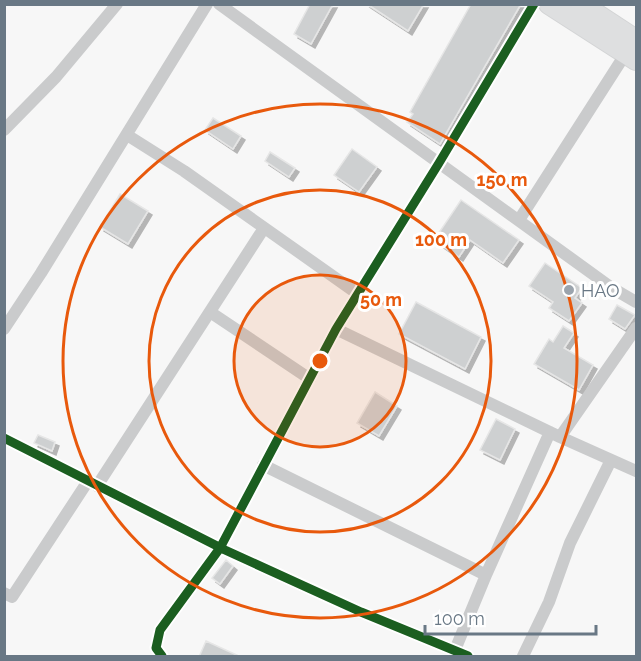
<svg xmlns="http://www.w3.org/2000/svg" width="641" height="661" viewBox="0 0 641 661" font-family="Raleway,sans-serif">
<defs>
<filter id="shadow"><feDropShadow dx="4" dy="4" stdDeviation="0" flood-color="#0004"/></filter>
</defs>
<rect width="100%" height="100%" fill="#f7f7f7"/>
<!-- building -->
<path fill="#ced0d1" stroke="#e6e6e6" stroke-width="1.5" filter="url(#shadow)" d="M310,4H333L311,44L294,34Z
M367,4H424L408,31Z
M471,4H521L440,144L407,122L413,114L410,112Z
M213,118L241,136L233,149L205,130Z
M352,149L377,167L359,192L334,175Z
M270,152L295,168L289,177L265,161Z
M120,194L148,211L128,244L100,227Z
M461,200L519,240L503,263L470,240L459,257L434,240Z
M545,263L582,288L575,298L582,303L569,321L549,308L553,302L529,286Z
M416,302L481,337L465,369L399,334Z
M617,305L635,315L625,329L609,319Z
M563,326L574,333L564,348L593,365L579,390L534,364L549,339L553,342Z
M375,392L397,406L379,436L357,423Z
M496,419L515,429L500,460L480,450Z
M38,435L55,442L52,451L34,443Z
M226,560L233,566L220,584L212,578Z
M206,641L241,657H199Z"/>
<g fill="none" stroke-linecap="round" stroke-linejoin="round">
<!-- primary casing -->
<g stroke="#d3d4d5" stroke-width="22">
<path id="primary" d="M549,4L636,60
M581,4L636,40"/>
</g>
<!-- minor -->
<path stroke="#cacbcc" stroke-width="12" d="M219,4L612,288L636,302
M4,130L56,77L117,4
M127,135L184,171L358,294
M519,220L626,53
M210,312L310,379
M4,329L41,273L207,4
M336,329L560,437L636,471
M560,437L636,328
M4,438L225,550L361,612L468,656
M263,465L486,575
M97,486L264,228
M4,593L12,597L88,481
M455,650L486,575L550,432
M162,656L156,648L160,630L220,548L336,329L439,163L534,4
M523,656L549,602L570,543L611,460"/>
<!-- primary -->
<use href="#primary" stroke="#dedfe0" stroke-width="20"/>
<!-- cycleway casing -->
<g stroke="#fff" stroke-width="13">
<path id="cycleway" d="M4,438L225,550L361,612L468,656
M162,656L156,648L160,630L220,548L336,329L439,163L534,4"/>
</g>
<!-- cycleway -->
<use href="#cycleway" stroke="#1b5e20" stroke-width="9"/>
</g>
<!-- distance rings -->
<circle cx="320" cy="361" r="86" fill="#e8590c" fill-opacity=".12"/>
<g fill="none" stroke="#e8590c" stroke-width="3">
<circle cx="320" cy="361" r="86"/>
<circle cx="320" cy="361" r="171"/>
<circle cx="320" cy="361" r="257"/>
</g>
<!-- markers -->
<circle fill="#9ba4ad" stroke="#fff" stroke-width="2" cx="569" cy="290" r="6"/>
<g text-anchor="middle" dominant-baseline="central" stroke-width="6" stroke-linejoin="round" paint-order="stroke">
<!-- poi labels -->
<g font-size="18" fill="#697885" stroke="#fff" text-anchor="start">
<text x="581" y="290">HAO</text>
</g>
</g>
<circle cx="320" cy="361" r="9" fill="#e8590c" stroke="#fff" stroke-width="3"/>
<g font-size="18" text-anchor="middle" font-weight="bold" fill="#e8590c" stroke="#fff" stroke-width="6" stroke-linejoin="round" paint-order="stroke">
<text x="502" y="186">150 m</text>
<text x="441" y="246">100 m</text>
<text x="381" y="306">50 m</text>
</g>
<!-- border -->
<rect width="641" height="661" fill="none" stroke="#697885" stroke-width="12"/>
<!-- scale -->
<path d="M425 625v9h171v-9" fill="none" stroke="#697885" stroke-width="3"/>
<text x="434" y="625" font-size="18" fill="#697885" stroke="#ffffff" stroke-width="4.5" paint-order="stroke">100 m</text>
</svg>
